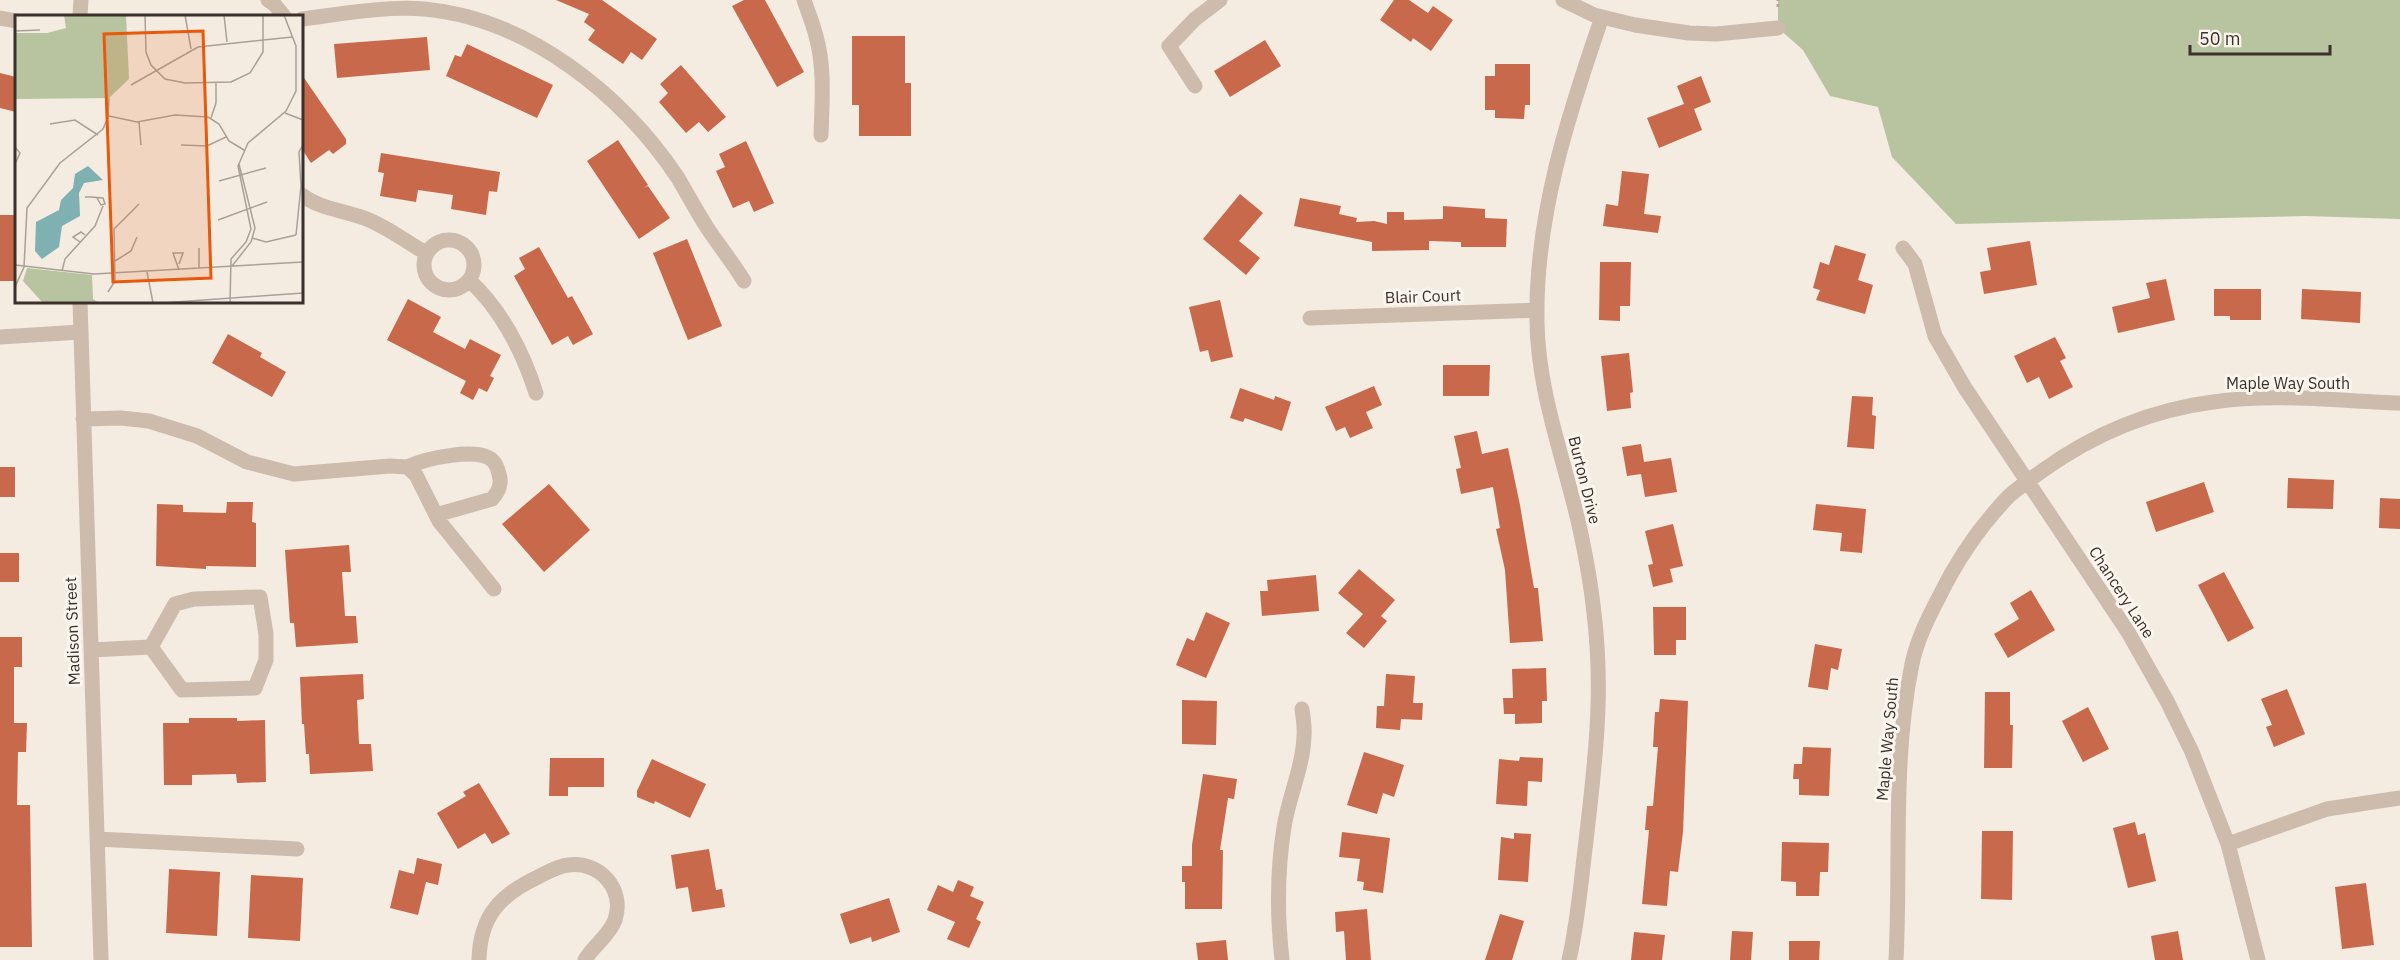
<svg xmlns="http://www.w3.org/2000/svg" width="2400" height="960" viewBox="0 0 2400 960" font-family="'IBM Plex Sans',sans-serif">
<rect width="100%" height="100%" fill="#f4ebe1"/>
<!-- green -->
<path fill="#b8c4a0" d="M1778,0H2400V219L2306,216L1956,224L1892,157L1878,107L1830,96L1803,50L1778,28Z"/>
<!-- building -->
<path fill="#c8694b" d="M556,0H602L657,39L642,60L631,52L623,64L588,40L595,30L584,22L589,14Z
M744,0H765L804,72L777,87L732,6Z
M1394,0H1409L1428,13L1433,6L1453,20L1431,51L1413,38L1411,42L1380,20Z
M852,36H905V83H911V136H859V105H852Z
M427,37L430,70L337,78L334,44Z
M1265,40L1281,66L1230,97L1214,71Z
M467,44L553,85L537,118L446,76L455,55L461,57Z
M1495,64H1530V105H1525L1524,119L1495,118V110H1485V76H1495Z
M681,65L726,117L708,132L699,122L686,133L659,102L668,93L660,84Z
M0,73L16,77V112L0,108Z
M302,75L346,139V144L333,154L329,150L311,163L302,149Z
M1701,76L1711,102L1694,109L1702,130L1659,148L1647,118L1684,104L1677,86Z
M618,140L648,185L644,188L648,186L670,218L639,239L587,161Z
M746,141L774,203L754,212L749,201L733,208L716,171L725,167L719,154Z
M381,153L500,172L497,192L489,191L486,215L451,209L453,195L418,190L416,202L380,196L384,173L378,172Z
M1622,171L1649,174L1644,214L1661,216L1658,233L1603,226L1606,204L1618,206Z
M1240,194L1263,213L1239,241L1260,258L1246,275L1203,239Z
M1300,198L1341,206L1339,214L1357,218L1356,222L1374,221L1387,224V212H1404V220L1443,219V206L1485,209V218L1507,219L1506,247H1461V242L1429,241V250L1372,251V242L1294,226Z
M0,215H16V281H0Z
M687,239L722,326L688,340L653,253Z
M2030,241L2037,285L1984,294L1980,272L1991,270L1987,248Z
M1835,245L1866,254L1858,280L1873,285L1865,314L1816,300L1820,290L1813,288L1820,262L1829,265Z
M539,247L568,298L572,296L593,334L573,345L568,336L552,345L514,276L525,269L519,258Z
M1600,262H1631L1630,306H1620V321L1599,320Z
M2166,279L2175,320L2118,333L2112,307L2150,298L2146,283Z
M2214,289H2261V320H2230V316H2214Z
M2302,289L2361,292L2360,323L2301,319Z
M408,299L441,317L433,332L465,349L470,339L501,355L490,376L494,378L487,392L479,388L473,400L460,393L466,381L387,340Z
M1220,300L1233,357L1211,362L1208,350L1200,352L1189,307Z
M228,334L262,353L260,357L286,372L272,397L212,363Z
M2055,337L2066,358L2060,361L2073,387L2049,399L2039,377L2027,383L2014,356Z
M1629,353L1633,392L1630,393L1631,408L1607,411L1601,356Z
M1443,365H1490L1489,396H1443Z
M1374,386L1382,405L1366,412L1373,428L1350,438L1345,427L1336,431L1325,407Z
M1240,388L1274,400L1275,396L1291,402L1282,431L1245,418L1243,422L1230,418Z
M1852,396L1873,397L1872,415L1876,416L1874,449L1847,447Z
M1477,431L1482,454L1508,448L1520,505L1534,588H1538L1543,641L1510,643L1505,570L1496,529L1500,528L1493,487L1461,494L1456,469L1461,468L1454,436Z
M1641,444L1644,462L1671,458L1677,492L1645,497L1641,474L1627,476L1622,447Z
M0,467H15V497H0Z
M2288,478L2334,480L2333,509L2287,508Z
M2204,482L2214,512L2156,532L2146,502Z
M549,484L590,530L544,572L502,524Z
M2380,498L2400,499V529L2379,528Z
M227,502H253L252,522L256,523V567L206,566V569L156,566L157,504L183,505V512L226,513Z
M1816,504L1866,509L1862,553L1840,551L1842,533L1813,530Z
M1673,524L1683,566L1670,569L1673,582L1653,587L1648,565L1653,564L1645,531Z
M349,545L351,572H342L345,616H356L358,643L296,647L294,623H290L285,550Z
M0,553H19V582H0Z
M1359,569L1395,600L1381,616L1387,621L1364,648L1346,633L1363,614L1338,593Z
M2224,572L2254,628L2228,642L2198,585Z
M1316,575L1319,611L1262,616L1260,591H1268L1267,580Z
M2031,590L2055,630L2008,658L1994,634L2019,619L2010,603Z
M1653,607H1686V640H1676V655H1654Z
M1206,612L1230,623L1206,678L1176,665L1187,638L1194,641Z
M0,637H22V667H14V723H27L26,752H18L17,805H30L32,947H0Z
M1815,644L1842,649L1838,670L1831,668L1828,690L1808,687Z
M1546,668L1547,701H1542V723L1515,724V714H1504L1503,698H1513L1512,669Z
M363,674L364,699L357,700L359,744H371L373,771L310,774L309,754H306L304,724H302L300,677Z
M1386,674L1415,676L1413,703H1423L1422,720L1401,719L1400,730L1376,728L1377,706H1384Z
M2287,689L2305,734L2274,747L2266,727L2272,725L2261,699Z
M1985,692H2010V725H2013L2012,768H1984Z
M1660,699L1688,701L1683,832L1678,872L1670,871L1667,906L1642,904L1649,830H1645L1647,806H1653L1658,747H1653L1655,712H1659Z
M1182,700L1217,701L1216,745L1182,744Z
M2088,707L2109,749L2083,762L2062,721Z
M189,718H237V721L265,720L266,782L237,783L236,774L192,775V785H164L163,723H189Z
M1803,747L1831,748L1829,796L1799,795V779H1793L1794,764H1802Z
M1364,752L1404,765L1394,797L1383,793L1377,814L1347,805Z
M1520,757L1543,758L1542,782L1528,781L1527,806L1496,804L1499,759L1519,761Z
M550,758H604V787H568V796H549Z
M652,759L706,784L690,818L655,801L654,804L637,797V791Z
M1203,774L1237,779L1234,799L1228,798L1220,850H1223L1222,909H1185V882H1182V866H1192V845Z
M479,783L510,834L492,844L485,833L458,849L437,813L466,796L463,792Z
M2135,822L2138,835L2145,833L2156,881L2128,888L2113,828Z
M1982,831H2013L2012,900L1981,899Z
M1342,832L1390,838L1383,893L1363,890L1364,882L1357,881L1360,859L1339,857Z
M1514,833L1531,834L1528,882L1498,880L1501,837L1514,839Z
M1782,842L1829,843L1828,872H1820L1819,896H1796V882L1781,881Z
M709,849L716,890L722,889L725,907L692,912L688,887L676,889L671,855Z
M417,858L442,864L438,885L426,882L418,915L390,908L399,870L414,874Z
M169,869L220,872L217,936L166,933Z
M251,875L303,878L300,941L248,938Z
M958,880L974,887L970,896L984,902L976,919L981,922L969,948L947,939L955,922L927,910L938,885L953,892Z
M2366,883L2374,945L2342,949L2335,887Z
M889,898L900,932L872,942L871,937L850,944L840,914Z
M1367,909L1371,960H1346L1344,931L1336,932L1335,912Z
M1500,914L1524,921L1512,960H1485Z
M1732,931L1753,932L1751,960H1730Z
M2178,931L2183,960H2155L2151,936Z
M1634,932L1665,935L1662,960H1631Z
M1226,940L1228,960H1198L1196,943Z
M1789,941H1820L1819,960H1789Z"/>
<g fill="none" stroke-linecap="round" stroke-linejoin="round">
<!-- path -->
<path stroke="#b9a596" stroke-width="3" stroke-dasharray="3 3" stroke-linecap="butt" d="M1778,7V0"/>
<!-- minor -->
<path stroke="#cdbbac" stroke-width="15" d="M268,0L274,4L284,16
M804,0C808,12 813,24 816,36C825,68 822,102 821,135
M1563,0L1594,15L1635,25L1689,33L1716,34L1778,28
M80,16L81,0
M0,18L16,21
M302,19C341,14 384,6 424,9C527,18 622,94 678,178C688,195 697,212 708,229C720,247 733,263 744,281
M1195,86L1169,46L1195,19L1220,0
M302,195C320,209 343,210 364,218C386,226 405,241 426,253
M424 265a25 25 0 1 1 50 0a25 25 0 1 1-50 0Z
M1903,248L1915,264L1935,336L1965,388L2128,632L2167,701L2192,752L2228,844L2258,960
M469,280C501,309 523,352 536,393
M80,302L101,960
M1310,318L1537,310
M0,337L81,332
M83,419L121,418L149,421L197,436L247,462L294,474L390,466L407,467L416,475L439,521L494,589
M407,467C424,459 479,446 493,461C496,464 498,470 499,474C502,484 499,491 492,499L436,515
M91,650L151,647L175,604L194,599L260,597L266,634V660L255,688L182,690L151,647
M97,839L297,849
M2228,844L2327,809L2400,798
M479,960C480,916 500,895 538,877C548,872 558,866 568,865C600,861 625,889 615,920C609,936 593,946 585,960
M1282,960C1277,915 1277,871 1284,827C1289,796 1303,767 1304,736C1305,727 1303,718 1302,709
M1569,960C1578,921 1581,881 1586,841C1591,796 1597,751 1598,706C1600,649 1593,590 1581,534C1566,463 1538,395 1537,322C1535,216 1568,116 1602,17
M1896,960C1901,862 1892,761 1912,664C1917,640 1928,618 1939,597C1957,560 1980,526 2009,496C2019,487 2031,479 2042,471C2092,435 2151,410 2213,402C2274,393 2339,401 2400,403"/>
</g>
<g text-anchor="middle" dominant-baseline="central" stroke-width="6" stroke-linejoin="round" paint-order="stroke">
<!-- street labels -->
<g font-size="16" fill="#3b302b" stroke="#fbf5ee">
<text transform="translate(1423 296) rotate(-2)">Blair Court</text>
<text x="2288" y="383">Maple Way South</text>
<text transform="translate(1585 480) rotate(76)">Burton Drive</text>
<text transform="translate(2122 592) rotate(57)">Chancery Lane</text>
<text transform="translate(72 631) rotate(-92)">Madison Street</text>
<text transform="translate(1887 739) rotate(-85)">Maple Way South</text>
</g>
</g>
<!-- overview -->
<g transform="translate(15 15)">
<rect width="288" height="288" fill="#f4ebe1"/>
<path d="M49,0H111L114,64L94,83L0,84V18H32L51,13ZM12,253L77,260L78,284L84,288H28L8,266Z" fill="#b8c4a0"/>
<path d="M73,151L88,165L69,168L64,178L65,201L47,211L44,232L27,244L20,236L21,207L44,195L46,185L58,173L60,159Z" fill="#7fb0b2"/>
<path fill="none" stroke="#aaa098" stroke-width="1.5" d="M130,0L131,37L136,50L150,64L170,68L216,67L235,58L248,37V0M170,0L176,34M209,0L212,27M0,16L25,15M116,70L183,32L277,22M270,98L288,105M94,101L122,107L160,100L193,102L204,109L214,126L229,135M196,103L201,88V68M124,107L126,130M35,109L60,105L83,120M166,130L192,131L211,122M0,132L5,138L0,149M204,166L251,153M70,182H76L88,183L90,189L86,190L82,183M203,205L252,187M281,220L286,171L284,137L288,130M237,223L251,227L281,220M65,227L58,222L66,217L70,220M100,246L116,236L122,222M164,249L168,238H158L164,255M0,250L79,259L288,247M217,251L236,227L240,213L224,149M184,254V233M47,256L50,244L80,211L88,191M132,257L138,288M0,272L9,252L12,193L45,148L88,114L93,102L94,83M93,277L100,266L99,214L124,189M147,288L288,278M215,288L216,244L231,227L236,214L223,151L233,128L271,96L281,76V31L269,0"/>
<path fill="#e8590c" fill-opacity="0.15" stroke="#e8590c" stroke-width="3" d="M188,16L196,263L98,267L89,19Z"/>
<rect width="288" height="288" fill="none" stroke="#3b302b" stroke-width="3"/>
</g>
<!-- scale -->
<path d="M2190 45v9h140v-9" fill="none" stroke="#3b302b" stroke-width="3"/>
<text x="2199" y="45" font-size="18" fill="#3b302b" stroke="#fbf5ee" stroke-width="4.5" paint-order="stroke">50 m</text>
</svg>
